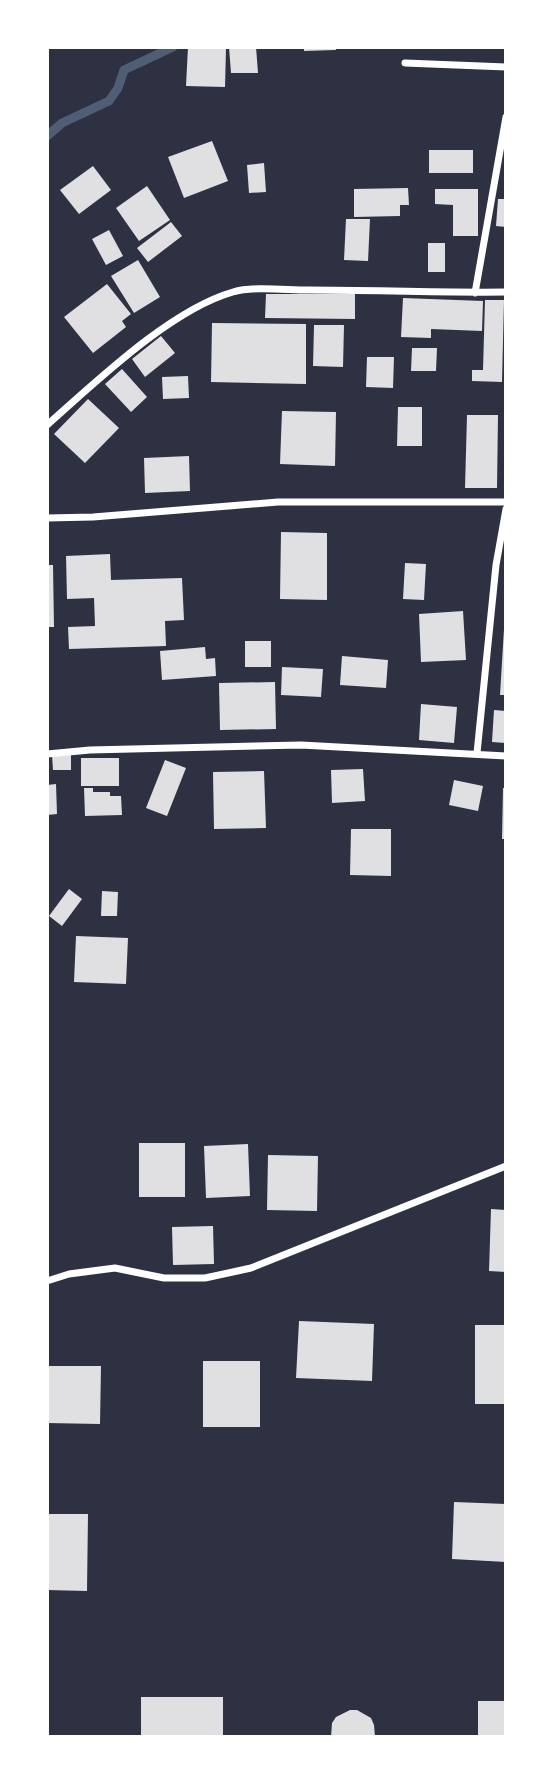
<svg xmlns="http://www.w3.org/2000/svg" width="553" height="1784" viewBox="0 0 553 1784" font-family="'Nunito Sans',sans-serif">
<rect width="100%" height="100%" fill="#2d3142"/>
<g fill="none" stroke-linecap="round" stroke-linejoin="round">
<!-- stream -->
<path stroke="#4f5d75" stroke-width="9" d="M47,136L62,123L109,101L118,88L124,70L173,47"/>
</g>
<!-- building -->
<path fill="#e0e0e3" d="M188,47L226,48L225,87L186,86Z
M229,47H256L258,73H231Z
M304,47H336V50L304,51Z
M212,141L228,181L184,198L168,157Z
M429,150H473V173H429Z
M264,163L266,192L249,193L247,165Z
M93,166L111,190L79,214L60,190Z
M147,186L170,220L139,241L116,208Z
M408,188L409,205H400V216L354,217V189Z
M435,189H478V236H453V205L435,204Z
M498,199H506V227L496,226Z
M346,219H370L368,261L344,260Z
M171,222L182,236L148,262L137,248Z
M109,230L123,256L106,265L92,239Z
M428,243H445V272H428Z
M138,260L160,297L134,313L111,276Z
M107,284L131,314L122,321L126,327L93,353L64,317Z
M266,294H355V319L265,318Z
M403,298L483,301L482,331L431,329V338L401,337Z
M485,300H504L502,382L472,381V370H483Z
M212,323L306,324V384L211,382Z
M314,325H344L343,367L313,366Z
M161,336L175,353L145,377L132,359Z
M412,348H437L436,371H411Z
M367,357H394L393,388L366,387Z
M122,369L147,397L131,412L105,384Z
M188,376L189,398L163,399L162,377Z
M88,399L119,428L85,463L54,434Z
M398,407H422V446H397Z
M282,411L336,412L335,466L280,464Z
M467,415H498L497,488H465Z
M189,456L190,491L145,493L144,458Z
M281,532L327,533V600L280,599Z
M110,554L111,580L182,578L184,620L165,621L166,646L69,649L68,627L95,626L94,598L67,599L66,556Z
M405,563L426,564L424,600L403,599Z
M47,565H53L54,627H47Z
M463,611L466,660L421,662L419,614Z
M504,629L506,630V695H500Z
M245,641H271V667H245Z
M205,647L206,659L215,658L216,676L162,680L160,651Z
M342,656L388,660L386,688L340,685Z
M282,667L323,669L321,697L281,695Z
M275,682L276,729L220,730L219,683Z
M421,704L457,707L454,743L419,740Z
M494,710L506,711V743L492,742Z
M52,755H71V770H53Z
M81,758H119V786H81Z
M165,760L186,768L167,816L146,808Z
M363,769L365,801L332,803L331,770Z
M264,771L266,828L214,829L213,772Z
M454,780L483,786L478,811L449,805Z
M56,784L57,814L47,815V785Z
M84,788H93V792H110V796H121L122,815L85,816Z
M503,788H506V839H502Z
M351,829H391V876L350,875Z
M69,889L82,899L62,926L49,916Z
M102,891L118,892L117,916H101Z
M76,936L128,938L126,984L74,982Z
M139,1143H185V1197H139Z
M248,1144L250,1196L206,1198L204,1146Z
M268,1155L318,1156L317,1211L267,1210Z
M491,1209L506,1210V1272L489,1271Z
M213,1226L214,1264L173,1265L172,1227Z
M299,1321L374,1324L372,1381L296,1378Z
M475,1325H506V1404H475Z
M203,1361H260V1427H203Z
M47,1366H101L100,1424L47,1423Z
M454,1502L506,1504V1562L452,1559Z
M47,1514H88L87,1591L47,1590Z
M141,1697H223V1737H141Z
M478,1701H506V1737H478Z
M350,1710H357L371,1718L374,1725L375,1737H331L332,1723L336,1717Z"/>
<g fill="none" stroke-linecap="round" stroke-linejoin="round">
<!-- minor -->
<path stroke="#fff" stroke-width="7" d="M405,63L506,67
M475,293L506,117
M47,425C96,382 170,310 233,292C253,286 286,290 308,290C374,290 440,293 506,292
M47,518L93,517L278,502H506
M477,753L496,565L506,509
M47,754L90,750L301,745L506,756
M47,1281L69,1274L115,1268L164,1278H205L251,1268L506,1166"/>
</g>
<!-- border -->
<rect width="553" height="1784" fill="none" stroke="#ffffff" stroke-width="98"/>
</svg>
